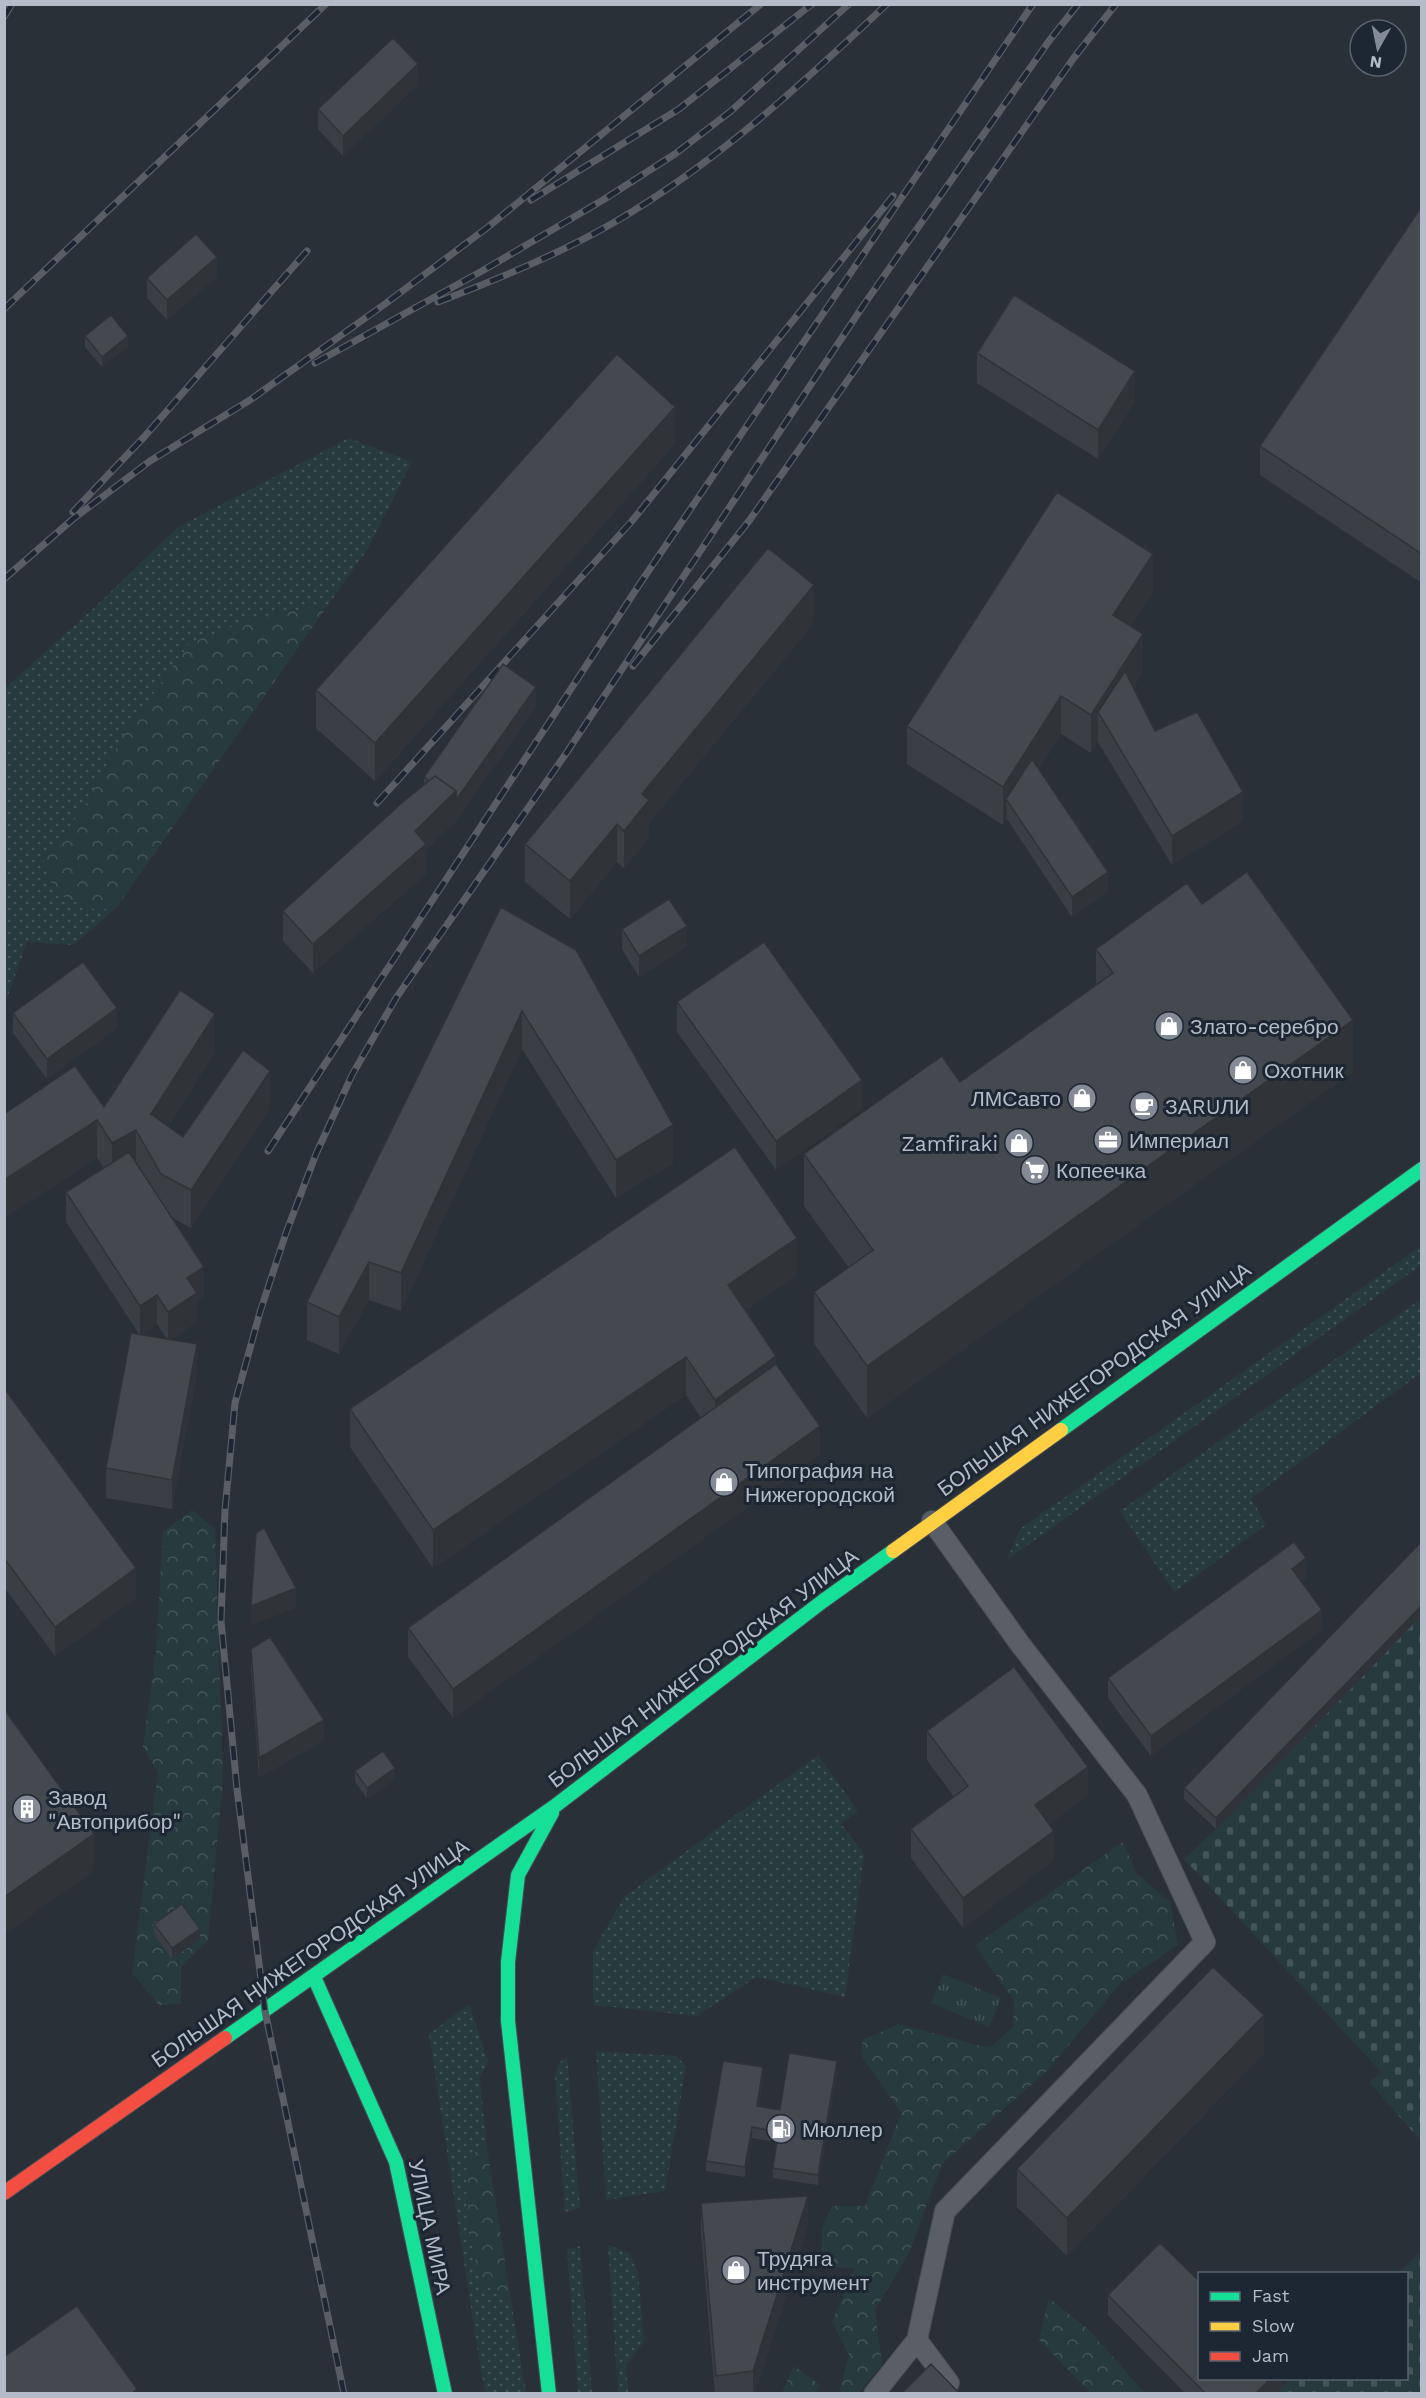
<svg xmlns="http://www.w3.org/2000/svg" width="1426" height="2398" viewBox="0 0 1426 2398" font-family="'Work Sans',sans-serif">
<defs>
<pattern id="grass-dots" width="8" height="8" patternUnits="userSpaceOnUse" patternTransform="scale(1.5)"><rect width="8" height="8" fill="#273a3e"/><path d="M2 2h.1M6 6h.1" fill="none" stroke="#445559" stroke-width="1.8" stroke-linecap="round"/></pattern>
<pattern id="forest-crowns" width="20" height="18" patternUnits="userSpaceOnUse" patternTransform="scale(1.5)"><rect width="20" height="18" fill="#273a3e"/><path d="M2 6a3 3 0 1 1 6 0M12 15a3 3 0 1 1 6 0" fill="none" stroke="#445559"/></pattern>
<pattern id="cemetery-stones" width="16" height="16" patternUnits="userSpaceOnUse" patternTransform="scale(1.5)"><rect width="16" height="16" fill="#273a3e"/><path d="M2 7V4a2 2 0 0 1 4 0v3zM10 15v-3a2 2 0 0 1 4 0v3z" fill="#445559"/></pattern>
<pattern id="park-tufts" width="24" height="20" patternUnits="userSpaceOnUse" patternTransform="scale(1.5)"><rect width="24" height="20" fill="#273a3e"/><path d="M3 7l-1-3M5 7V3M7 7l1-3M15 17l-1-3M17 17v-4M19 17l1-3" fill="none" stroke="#445559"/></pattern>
</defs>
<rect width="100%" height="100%" fill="#2a3038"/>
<!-- grass -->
<path fill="url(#grass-dots)" d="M349,438L412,462L367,550L328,605L254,618L123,735L88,801L96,910L117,907L74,945L27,942L5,1004V688L94,608L178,527Z
M1421,1246V1265L1007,1560L1020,1529Z
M1421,1299V1373L1251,1498L1266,1525L1174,1592L1120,1511Z
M818,1755L858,1811L841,1824L864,1854L845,1997L756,1977L697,2016L593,2005V1951L624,1897Z
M469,2004L488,2061L480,2078L486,2140L468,2161L480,2282L511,2300L526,2393H486L481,2372L429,2034Z
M596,2051L676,2056L686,2066L665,2191L606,2200Z
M567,2056L580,2208L565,2212L555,2076L560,2062Z
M608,2245L629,2253L638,2272L644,2342L626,2365L628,2393H618Z
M580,2246L592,2393H578L567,2249Z"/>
<!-- forest -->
<path fill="url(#forest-crowns)" d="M328,605L117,907L96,910L55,893L43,862L88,801L123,735L190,643L254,618Z
M192,1510L215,1529L223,1780L208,1940L181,1967V2004L159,2005L132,1973L158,1772L143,1747L156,1652L163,1532Z
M1123,1842L1136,1873L1170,1902L1178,1945L1120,1984L1047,2071L942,2164L909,2253L875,2310L882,2364L859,2393H839L849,2355L832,2322L855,2268L822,2267V2228L832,2206H865L901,2113L861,2055L863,2040L898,2024L989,2048L1013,2027L1014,2001L975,1945Z
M486,2140L511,2300L480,2282L468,2228V2161Z
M1049,2298L1089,2330L1145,2393H1091L1039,2340Z
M794,2366L820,2385L817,2393H782Z"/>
<!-- cemetery -->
<path fill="url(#cemetery-stones)" d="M1421,1615V2141L1369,2082L1381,2072L1184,1859L1216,1829Z
M1421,2251V2393H1275L1291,2379L1406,2378V2274L1398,2273Z"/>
<!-- park -->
<path fill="url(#park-tufts)" d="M943,1974L1001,1998L989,2027L931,2003Z"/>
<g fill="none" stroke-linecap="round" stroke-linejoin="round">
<!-- lane casing -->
<g stroke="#484c53" stroke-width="22">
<path id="lane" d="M932,1521L1020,1644L1137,1795L1205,1942L945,2211L917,2340L949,2383
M874,2394L917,2340"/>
</g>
<!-- fast casing -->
<g stroke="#484c55" stroke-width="16">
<path id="fast" d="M1061,1430L1422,1169
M314,1977L396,2162L445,2394
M225,2038L555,1806L823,1601L893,1551
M549,2394L508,2021V1962L518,1875L552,1813"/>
</g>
<!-- slow casing -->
<g stroke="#484c55" stroke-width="16">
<path id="slow" d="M893,1551L1061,1430"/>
</g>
<!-- jam casing -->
<g stroke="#484c55" stroke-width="16">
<path id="jam" d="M4,2193L225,2038"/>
</g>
<!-- lane -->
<use href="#lane" stroke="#5a5e66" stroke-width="20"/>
<!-- fast -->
<use href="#fast" stroke="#16e098" stroke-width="14"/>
<!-- slow -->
<use href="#slow" stroke="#ffcf43" stroke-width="14"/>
<!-- jam -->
<use href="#jam" stroke="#f24e42" stroke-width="14"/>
<!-- rail casing -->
<g stroke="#595d64" stroke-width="7">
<path id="rail" d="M4,17L12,4
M531,200L679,109L812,4
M438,302C498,279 557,255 613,223C714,165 802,84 887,4
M4,309L326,4
M315,363L482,271L603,200L675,154L731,111L849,4
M73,512L145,436L307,251
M4,579L73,519L150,461L250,400L385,304L488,227L761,4
M633,666L749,521L1073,59L1116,4
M377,803L632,521L893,196
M268,1151L641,582L1033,4
M344,2394L265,2011L237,1789L221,1621L225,1510L235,1403L260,1312L286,1233L316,1154L352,1075L396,998L567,752L865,303L1049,41L1078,4"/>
</g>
<!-- rail -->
<use href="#rail" stroke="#1d2633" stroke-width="4.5" stroke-dasharray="14" stroke-linecap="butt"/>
</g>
<!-- wall -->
<path fill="#3a3f45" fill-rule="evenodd" d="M418,85L343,156L318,129V109Z
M1422,206V583L1260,475V446Z
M217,277L167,320L147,298V278Z
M85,336L128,346L102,367L85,347Z
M977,353L1135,401L1098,459L977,383Z
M675,444L375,781L316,728V690Z
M1153,592L1130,626L1143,672L1133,688L1155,731L1243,821L1172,865L1098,742L1091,753L1061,734L1039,769L1108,892L1072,917L1007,819L1003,825L907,764V726Z
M814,623L649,823V838L624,868L617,862L570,919L525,882V844Z
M536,707L456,821L426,850V874L313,973L283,941V911L424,785V777Z
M1202,904L1353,1072L867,1418L814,1344V1292L849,1268L804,1206V1154L960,1082L1096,986V949Z
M501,907L673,1163L616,1198L522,1049L401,1311L369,1300L339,1354L307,1340V1302Z
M622,929L687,946L639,977L622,949Z
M677,1002L862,1109L776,1170L677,1032Z
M13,1013L117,1028L47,1079L13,1033Z
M215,1052L168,1126L183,1137L270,1109L191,1228L171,1217L204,1296L197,1301V1322L170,1340L197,1374L172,1509L106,1498V1468L139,1334L66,1222V1192L104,1168L97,1158L4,1218V1114L104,1107ZM157,1324L167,1339L142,1335Z
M797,1275L745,1311L776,1364L820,1455L453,1718L408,1657V1628L701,1418L686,1395L433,1568L350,1447V1409Z
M4,1388L136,1598L55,1656L4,1587Z
M1422,1541V1615L1216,1829L1184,1799V1788Z
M1306,1579L1302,1582L1322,1630L1151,1756L1108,1698V1678Z
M251,1649L324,1740L259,1778L251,1669Z
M927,1731L1088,1796L1049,1824L1054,1860L963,1928L911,1858V1829L954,1797L927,1760Z
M355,1771L395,1779L367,1799L355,1781Z
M154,1924L200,1939L172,1959L154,1934Z
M1264,2053L1067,2256L1017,2207V2169Z
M837,2071L818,2185L773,2178V2168L777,2142L752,2138L745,2177L706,2171V2161L763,2077L759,2106L780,2110Z
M701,2203L808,2225L755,2394H715L701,2233Z
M1108,2295L1283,2379V2386L1275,2394H1186L1108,2315Z"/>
<!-- shaded-wall -->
<path fill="#303338" d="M418,64V85L343,156V136Z
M217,257V277L167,320V300Z
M128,336V346L102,367V357Z
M1135,371V401L1098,459V430Z
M675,407V444L375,781V743Z
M1153,554V592L1113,653V615Z
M814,585V623L649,823V838L624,868V831L642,794Z
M1143,634V672L1107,728L1098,712V742L1091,753V715Z
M536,687V707L456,821L426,850V874L313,973V944L415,831Z
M1061,696V734L1013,809L1006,799L1007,819L1003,825V787Z
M1243,792V821L1172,865V836Z
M617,824V862L570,919V881Z
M1108,872V892L1072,917V897Z
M687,926V946L639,977V956Z
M117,1008V1028L47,1079V1059Z
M522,1011V1049L401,1311V1273Z
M215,1014V1052L151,1152V1114Z
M1353,1020V1072L867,1418V1366Z
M270,1071V1109L191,1228V1190Z
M862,1080V1109L776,1170V1141Z
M97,1120V1158L4,1218V1180Z
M673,1125V1163L616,1198V1160Z
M136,1130V1168L112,1180V1143Z
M797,1238V1275L728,1323V1285Z
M369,1262V1300L339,1354V1317Z
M204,1267V1296L197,1301V1322L168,1341V1312L187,1278Z
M157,1295V1324L140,1336V1306Z
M197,1344V1374L172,1509V1480Z
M776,1356V1393L715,1438V1400Z
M686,1357V1395L433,1568V1530Z
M820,1426V1455L453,1718V1689Z
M1306,1558V1579L1292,1589V1569Z
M136,1568V1598L55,1656V1627Z
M296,1588V1608L251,1626V1606Z
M1422,1605V1615L1216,1829V1818Z
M1322,1610V1630L1151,1756V1736Z
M324,1720V1740L259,1778V1758Z
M1088,1767V1796L1035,1835V1805Z
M395,1768V1779L367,1799V1788Z
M1054,1831V1860L963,1928V1898Z
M94,1834V1871L4,1935V1897Z
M200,1929V1939L172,1959V1948Z
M1264,2015V2053L1067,2256V2218Z
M837,2061V2071L818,2185V2175Z
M763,2067V2077L757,2116V2106Z
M752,2127V2138L745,2177V2167Z
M808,2196V2225L755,2394H753V2371Z
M1270,2379H1283V2386L1275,2394H1255Z"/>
<!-- building -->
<path fill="#444950" stroke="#303338" stroke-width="1.5" d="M393,38L418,64L343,136L318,109Z
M1422,206V554L1260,446Z
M196,234L217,257L167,300L147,278Z
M1014,295L1135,371L1098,430L977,353Z
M111,315L128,336L102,357L85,336Z
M617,354L675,407L375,743L316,690Z
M1057,492L1153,554L1113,615L1143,634L1091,715L1061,696L1003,787L907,726Z
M768,548L814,585L642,794L649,800L624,831L617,824L570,881L525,844Z
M503,664L536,687L456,800V791L435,776L429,781L424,777Z
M1125,671L1155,731L1197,712L1243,792L1172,836L1098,712Z
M1032,759L1108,872L1072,897L1006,799Z
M435,776L456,791L415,831L426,844L313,944L283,911L404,801Z
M1247,872L1353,1020L867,1366L814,1292L873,1250L804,1154L942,1056L960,1082L1113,973L1096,949L1187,883L1202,904Z
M669,899L687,926L639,956L622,929Z
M501,907L576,950L673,1125L616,1160L522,1011L401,1273L369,1262L339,1317L307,1302Z
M764,942L862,1080L776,1141L677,1002Z
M83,962L117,1008L47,1059L13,1013Z
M180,990L215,1014L151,1114L183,1137L243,1050L270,1071L191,1190L161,1174L136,1130L112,1143L97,1120L4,1180V1114L75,1066L104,1107Z
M735,1147L797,1238L728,1285L776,1356L715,1400L686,1357L433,1530L350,1409Z
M129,1152L204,1267L187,1278L197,1293L168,1312L157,1295L140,1306L66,1192Z
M131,1333L197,1344L172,1480L106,1468Z
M776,1364L820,1426L453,1689L408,1628Z
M4,1388L136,1568L55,1627L4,1558Z
M264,1528L296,1588L251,1606L256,1533Z
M1422,1541V1605L1216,1818L1184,1788Z
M1294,1542L1306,1558L1292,1569L1322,1610L1151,1736L1108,1678Z
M270,1637L324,1720L259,1758L251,1649Z
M1014,1667L1088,1767L1035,1805L1054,1831L963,1898L911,1829L968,1786L927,1731Z
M4,1709L94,1834L4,1897Z
M383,1751L395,1768L367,1788L355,1771Z
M182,1904L200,1929L172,1948L154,1924Z
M1213,1967L1264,2015L1067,2218L1017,2169Z
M789,2053L837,2061L818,2175L773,2168L778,2132L752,2127L745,2167L706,2161L723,2061L763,2067L757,2106L780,2110Z
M808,2196L753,2371L716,2376L701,2203Z
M1160,2243L1200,2282V2379H1270L1255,2394H1206L1108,2295Z
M77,2306L137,2389L131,2394H4V2357Z
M931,2364L960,2394H901Z"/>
<!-- icons -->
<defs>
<g id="shop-disc" transform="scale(1.5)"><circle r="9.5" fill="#848b96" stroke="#1d2633"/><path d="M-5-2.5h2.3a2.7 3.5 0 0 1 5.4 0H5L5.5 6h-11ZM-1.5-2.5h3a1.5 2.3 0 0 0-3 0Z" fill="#fff"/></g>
<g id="cafe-disc" transform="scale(1.5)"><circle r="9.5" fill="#848b96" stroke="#1d2633"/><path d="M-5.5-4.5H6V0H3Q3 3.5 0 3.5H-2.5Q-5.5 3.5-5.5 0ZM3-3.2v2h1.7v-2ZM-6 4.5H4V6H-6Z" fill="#fff"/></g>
<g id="office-disc" transform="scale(1.5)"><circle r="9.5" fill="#848b96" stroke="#1d2633"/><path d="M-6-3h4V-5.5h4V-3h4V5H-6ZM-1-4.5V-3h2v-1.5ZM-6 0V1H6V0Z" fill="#fff"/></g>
<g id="supermarket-disc" transform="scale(1.5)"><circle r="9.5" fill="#848b96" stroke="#1d2633"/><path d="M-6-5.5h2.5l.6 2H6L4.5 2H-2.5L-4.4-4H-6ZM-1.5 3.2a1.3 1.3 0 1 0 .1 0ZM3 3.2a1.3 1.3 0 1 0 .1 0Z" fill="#fff"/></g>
<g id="building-disc" transform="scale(1.5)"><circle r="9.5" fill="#848b96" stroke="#1d2633"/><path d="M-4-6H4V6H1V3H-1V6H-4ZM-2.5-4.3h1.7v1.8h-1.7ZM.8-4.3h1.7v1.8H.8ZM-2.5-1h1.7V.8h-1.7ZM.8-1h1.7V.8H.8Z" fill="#fff"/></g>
<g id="fuel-disc" transform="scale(1.5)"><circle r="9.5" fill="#848b96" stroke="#1d2633"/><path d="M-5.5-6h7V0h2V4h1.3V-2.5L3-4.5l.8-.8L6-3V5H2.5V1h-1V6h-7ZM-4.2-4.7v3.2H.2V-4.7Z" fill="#fff"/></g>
</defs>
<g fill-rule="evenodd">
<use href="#shop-disc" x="1169" y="1026"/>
<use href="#shop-disc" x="1243" y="1070"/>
<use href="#shop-disc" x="1082" y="1098"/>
<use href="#cafe-disc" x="1144" y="1106"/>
<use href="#office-disc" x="1108" y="1140"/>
<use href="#shop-disc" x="1019" y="1143"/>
<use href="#supermarket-disc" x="1035" y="1170"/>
<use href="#shop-disc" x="724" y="1482"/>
<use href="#building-disc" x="27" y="1809"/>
<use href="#fuel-disc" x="781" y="2129"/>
<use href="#shop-disc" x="736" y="2270"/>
</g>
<g text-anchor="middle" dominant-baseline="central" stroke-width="6" stroke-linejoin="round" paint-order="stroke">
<!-- poi labels -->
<g font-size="21" fill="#b4bcc9" stroke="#1d2633" text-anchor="start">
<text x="1190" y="1026">Злато-серебро</text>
<text x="1264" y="1070">Охотник</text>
<text x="1061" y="1098" text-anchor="end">ЛМСавто</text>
<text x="1165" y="1106">ЗАRUЛИ</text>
<text x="1129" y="1140">Империал</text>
<text x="998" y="1143" text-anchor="end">Zamfiraki</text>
<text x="1056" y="1170">Копеечка</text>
<text x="745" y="1470">Типография на<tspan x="745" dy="24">Нижегородской</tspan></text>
<text x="48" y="1797">Завод<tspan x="48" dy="24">"Автоприбор"</tspan></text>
<text x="802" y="2129">Мюллер</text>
<text x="757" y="2258">Трудяга<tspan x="757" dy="24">инструмент</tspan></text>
</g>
<!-- street labels -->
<g font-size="21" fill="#b4bcc9" stroke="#1d2633">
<text transform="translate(1094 1379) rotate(-36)">БОЛЬШАЯ НИЖЕГОРОДСКАЯ УЛИЦА</text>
<text transform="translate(703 1668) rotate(-37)">БОЛЬШАЯ НИЖЕГОРОДСКАЯ УЛИЦА</text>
<text transform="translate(310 1953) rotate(-35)">БОЛЬШАЯ НИЖЕГОРОДСКАЯ УЛИЦА</text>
<text transform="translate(430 2227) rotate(78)">УЛИЦА МИРА</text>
</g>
</g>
<!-- border -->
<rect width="1426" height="2398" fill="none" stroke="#b4bcc9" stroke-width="12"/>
<!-- legend -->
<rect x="1198" y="2272" width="210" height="108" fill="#1d2633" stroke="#59626f" stroke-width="1.5"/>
<rect x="1210" y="2292" width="30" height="9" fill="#16e098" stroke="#59626f" stroke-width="1.5"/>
<text x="1252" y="2302" font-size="18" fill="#b4bcc9">Fast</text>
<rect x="1210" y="2322" width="30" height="9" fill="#ffcf43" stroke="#59626f" stroke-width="1.5"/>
<text x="1252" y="2332" font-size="18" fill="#b4bcc9">Slow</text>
<rect x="1210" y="2352" width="30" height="9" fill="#f24e42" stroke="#59626f" stroke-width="1.5"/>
<text x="1252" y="2362" font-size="18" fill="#b4bcc9">Jam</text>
<!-- north arrow -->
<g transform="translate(1378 48) rotate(189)"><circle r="28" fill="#1d2633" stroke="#59626f" stroke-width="1.5"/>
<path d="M0-4.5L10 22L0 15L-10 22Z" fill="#848b96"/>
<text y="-9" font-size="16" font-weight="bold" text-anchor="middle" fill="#b4bcc9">N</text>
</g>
</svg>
